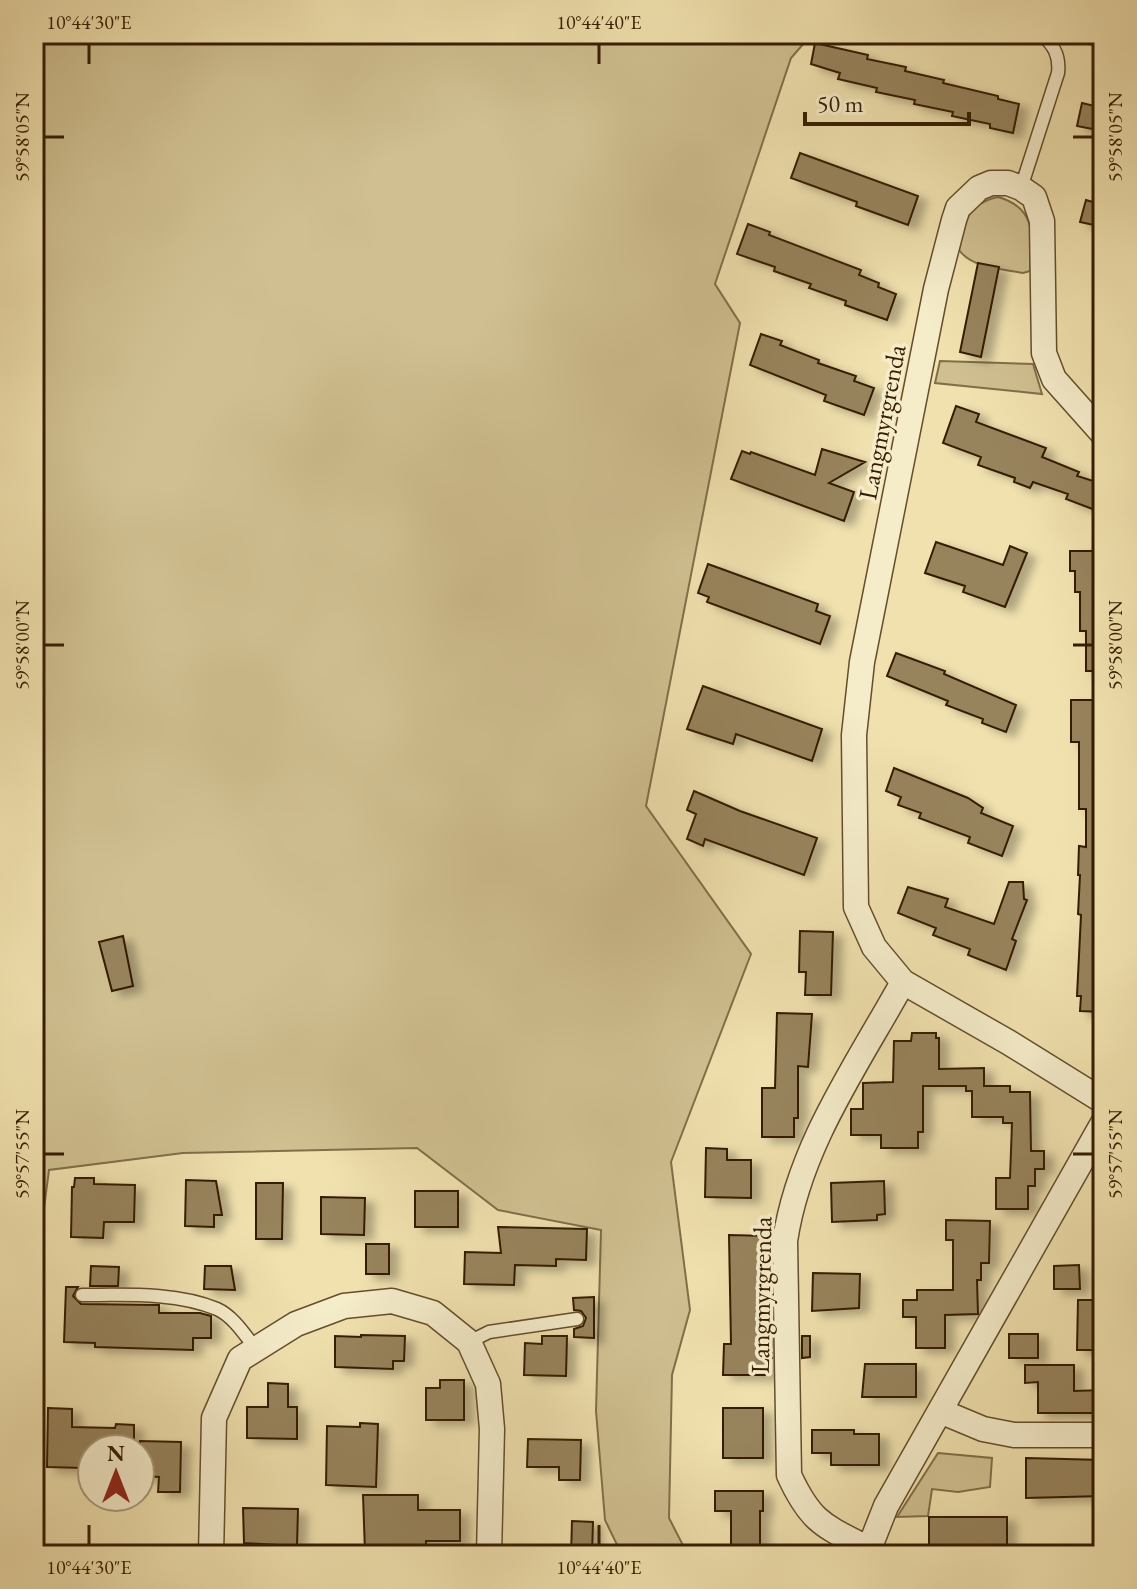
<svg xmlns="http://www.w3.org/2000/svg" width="1137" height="1589" viewBox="0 0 1137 1589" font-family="'EB Garamond',serif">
<defs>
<filter id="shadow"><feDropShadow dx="9" dy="5" stdDeviation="4" flood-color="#0004"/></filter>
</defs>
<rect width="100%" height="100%" fill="#f0e1ae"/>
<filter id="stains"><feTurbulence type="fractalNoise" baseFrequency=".0025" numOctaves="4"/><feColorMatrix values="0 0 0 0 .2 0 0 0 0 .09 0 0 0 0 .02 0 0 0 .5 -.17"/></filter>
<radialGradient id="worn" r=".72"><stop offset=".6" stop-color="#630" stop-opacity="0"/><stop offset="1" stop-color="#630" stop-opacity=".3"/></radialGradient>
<!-- green -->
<path fill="#d0c091" stroke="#836e49" stroke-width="2" d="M34,34H812L791,58L715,284L740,323L646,806L751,954L671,1162L690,1310L672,1375L669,1518L688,1555H622L605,1520L596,1411L601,1230L498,1210L417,1148L183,1153L49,1170L34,1284Z
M1038,34H1103V47Z
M998,197C1037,208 1033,237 1030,271L1023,273C1002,269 972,268 959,250C964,222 967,204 998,197Z
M940,361L1033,364L1042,394L935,383Z
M938,1453L992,1458L990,1487L958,1492L932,1489L928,1516L897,1517Z"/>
<!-- building -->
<path fill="#97835b" stroke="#361d01" stroke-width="2" filter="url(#shadow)" d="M815,43L868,55L867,59L906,67L905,71L944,80L943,83L998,96V99L1019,104L1013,133L990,128V124L952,116L953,112L914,104L915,100L876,92L877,88L838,79L840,73L811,64Z
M1082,103L1103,108V131L1077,126Z
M800,153L918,196L908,225L856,206L857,202L791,178Z
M1086,200L1103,205V227L1080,222Z
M748,224L770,232L769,235L861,270L859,275L879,283L878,287L896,294L887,320L845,305L846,301L809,288L811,284L774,271L775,267L737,254Z
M978,263L999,267L981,357L960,352Z
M761,334L782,341L780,345L819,360L818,363L856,376L854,381L874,388L864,415L824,401L826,395L750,365Z
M956,406L979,414L976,422L1046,448L1042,457L1079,472L1077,476L1103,484V513L1066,499L1068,494L1033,482L1030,488L1014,482L1015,478L978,465L981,457L943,443Z
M822,449L865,462L829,483L854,492L844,521L731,479L742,451L750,454L751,452L815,475Z
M936,542L1003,565L1010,546L1027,553L1005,607L963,592L965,586L925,573Z
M1070,551H1103V671H1086V631H1080V592H1075V571H1070Z
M708,564L818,604L816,611L830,616L820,644L707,602L709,597L698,593Z
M896,653L945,671L944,674L1016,705L1006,732L982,723L983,719L946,705L948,701L887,676Z
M703,686L822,729L812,761L736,734L733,744L687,729Z
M1071,700H1097V722H1101V742H1103V1012L1080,1011L1081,996H1077L1081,915L1078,914L1080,875H1078L1079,846L1086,847V809H1079V742H1071Z
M894,768L968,798L983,808L981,813L1013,826L1002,856L968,843L970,837L919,818L921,813L898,805L901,797L886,791Z
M694,791L740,811L817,838L804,875L705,839L703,846L687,839L696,814L687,810Z
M1009,882H1023L1024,899L1027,900L1012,939L1016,941L1006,970L968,955L970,949L933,935L936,928L898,913L908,887L948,899L945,907L994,924Z
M800,931L833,932L831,995H805L806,972H799Z
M123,936L133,986L112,991L99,942Z
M777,1013L812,1014L808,1067L798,1066V1118H794V1137H762V1088H775Z
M912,1033H936V1038H939V1069L984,1068V1086H1010V1092H1030L1031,1151H1044V1169H1035V1186H1028V1209H996V1178H1010L1012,1123H1003V1117H972V1091H966V1086H923V1132H918V1148H881V1135H851V1109H863V1083L893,1082L894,1041H911Z
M706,1148L727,1149V1160H751V1198L705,1197Z
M75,1178H94V1184L135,1185L134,1222H104L103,1238L71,1237L72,1187H74Z
M186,1180L216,1181L222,1215H214V1227L185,1226Z
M884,1181L885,1214L877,1215V1220L832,1222L831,1183Z
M256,1183H283L282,1239H256Z
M415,1191H458V1227H415Z
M321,1197L365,1198L364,1235L321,1234Z
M946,1220L990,1221L989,1263H981V1280H977L978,1314L945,1315V1348H916V1317H903V1300H917V1290H953V1240H946Z
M498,1227L587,1229L586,1260L556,1259V1266L515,1265L514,1285L464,1284L465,1252L501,1253Z
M729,1235L768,1236V1317H771L772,1358H768V1375H723L724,1344H731Z
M366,1244H389V1274H366Z
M1079,1265L1080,1289H1054V1266Z
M91,1266L119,1267L118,1286H90Z
M205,1266H231L235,1290L204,1289Z
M813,1273L860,1274L859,1308L812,1311Z
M66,1287H78L73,1296L81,1304L159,1305V1313H200L211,1316V1338H193V1350L95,1347V1343L64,1342Z
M594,1297V1338L574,1337V1329L583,1326L586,1318L581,1311L574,1310L573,1298Z
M1078,1300H1103V1350H1077Z
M1009,1334H1038V1358H1009Z
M361,1335L405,1336L404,1361H393V1369L335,1367V1336L361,1337Z
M542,1336H567L566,1376L524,1375L525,1343L542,1344Z
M802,1336H810V1357L802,1358Z
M865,1364H916V1397H862Z
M1025,1365H1074V1391L1103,1390V1413H1038V1382L1025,1383Z
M440,1380H464V1420H426V1388H440Z
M268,1383L288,1384V1407H297V1439L247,1438V1407H268Z
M48,1408L72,1409V1427L115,1428L116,1424L134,1425V1449H92V1462H84V1468L47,1467Z
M723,1408H763V1458H723Z
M360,1423L378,1424L376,1487L326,1485L327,1426L360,1427Z
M812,1430H854V1434H879V1465H831V1453H812Z
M528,1439L581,1440L580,1480H559V1467H527Z
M140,1441L181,1442L180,1492H158L159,1477L140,1476Z
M1026,1458L1103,1460V1496L1026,1498Z
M715,1491H763V1511H760V1555H731V1511H715Z
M363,1495H418V1510H460V1541H426V1555H378V1552H365Z
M243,1508L298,1509L297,1546L244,1543Z
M929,1517H1007V1555H929Z
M572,1521L593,1522L592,1555H571Z"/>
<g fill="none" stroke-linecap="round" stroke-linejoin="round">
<!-- lane casing -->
<g stroke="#644e2c" stroke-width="15">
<path id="lane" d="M1021,188L1058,73C1060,56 1054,44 1040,34
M82,1295C125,1295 176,1292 217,1309C233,1316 245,1335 256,1349
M469,1342L489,1332L577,1319"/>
</g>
<!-- street casing -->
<g stroke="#644e2c" stroke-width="27">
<path id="street" d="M1103,434L1054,379L1044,353L1042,221L1034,197L1021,188L1008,183H991L979,188L958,208L954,220L936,289L862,662L854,735L856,907L874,947L903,982L1008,1042L1103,1101
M940,1411L983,1429L1014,1435H1103
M869,1549C824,1526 811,1523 789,1475L785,1241C799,1146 857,1065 903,982
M211,1555L214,1418L240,1359L296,1324L344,1306L392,1301L433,1313L469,1342L488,1384L492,1429L489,1555
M870,1555L869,1549L886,1506L1103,1123"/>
</g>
<!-- lane -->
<use href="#lane" stroke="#f5ecca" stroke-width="12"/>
<!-- street -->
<use href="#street" stroke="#f5ecca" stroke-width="24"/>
</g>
<!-- ticks -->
<path fill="none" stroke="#361d01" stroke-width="3" d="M89,44V64M599,44V64M44,137H64M1073,137H1093M44,645H64M1073,645H1093M44,1154H64M1073,1154H1093M89,1525V1545M599,1525V1545"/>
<g text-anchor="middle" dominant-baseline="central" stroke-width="7" stroke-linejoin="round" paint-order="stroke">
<!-- street labels -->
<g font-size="26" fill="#361d01" stroke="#f5ecca">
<text transform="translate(882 422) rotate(-79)">Langmyrgrenda</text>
<text transform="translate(761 1295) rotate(-89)">Langmyrgrenda</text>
</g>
</g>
<!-- margin -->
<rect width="1137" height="1589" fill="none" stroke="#f0e1ae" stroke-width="88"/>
<!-- north arrow -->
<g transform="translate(116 1473)"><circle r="38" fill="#f5ecca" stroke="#a9997a" stroke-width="2"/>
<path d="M0-6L14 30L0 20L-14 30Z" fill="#8f2418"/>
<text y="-12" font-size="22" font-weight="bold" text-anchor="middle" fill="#361d01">N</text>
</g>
<!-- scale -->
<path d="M805 112v12h164v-12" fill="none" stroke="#361d01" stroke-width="4"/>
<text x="817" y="112" font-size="24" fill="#361d01" stroke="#f5ecca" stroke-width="6" paint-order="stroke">50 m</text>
<rect x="44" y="44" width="1049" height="1501" fill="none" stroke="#361d01" stroke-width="3"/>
<g font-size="20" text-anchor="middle" fill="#361d01">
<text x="89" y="29">10°44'30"E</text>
<text x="599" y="29">10°44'40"E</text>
<text transform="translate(22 137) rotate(-90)" y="7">59°58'05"N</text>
<text transform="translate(1115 137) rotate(-90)" y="7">59°58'05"N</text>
<text transform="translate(22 645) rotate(-90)" y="7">59°58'00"N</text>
<text transform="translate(1115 645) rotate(-90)" y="7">59°58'00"N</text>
<text transform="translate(22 1154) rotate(-90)" y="7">59°57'55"N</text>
<text transform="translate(1115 1154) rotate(-90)" y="7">59°57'55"N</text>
<text x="89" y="1574">10°44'30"E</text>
<text x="599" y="1574">10°44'40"E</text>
</g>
<rect width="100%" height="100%" filter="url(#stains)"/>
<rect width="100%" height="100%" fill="url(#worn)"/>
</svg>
